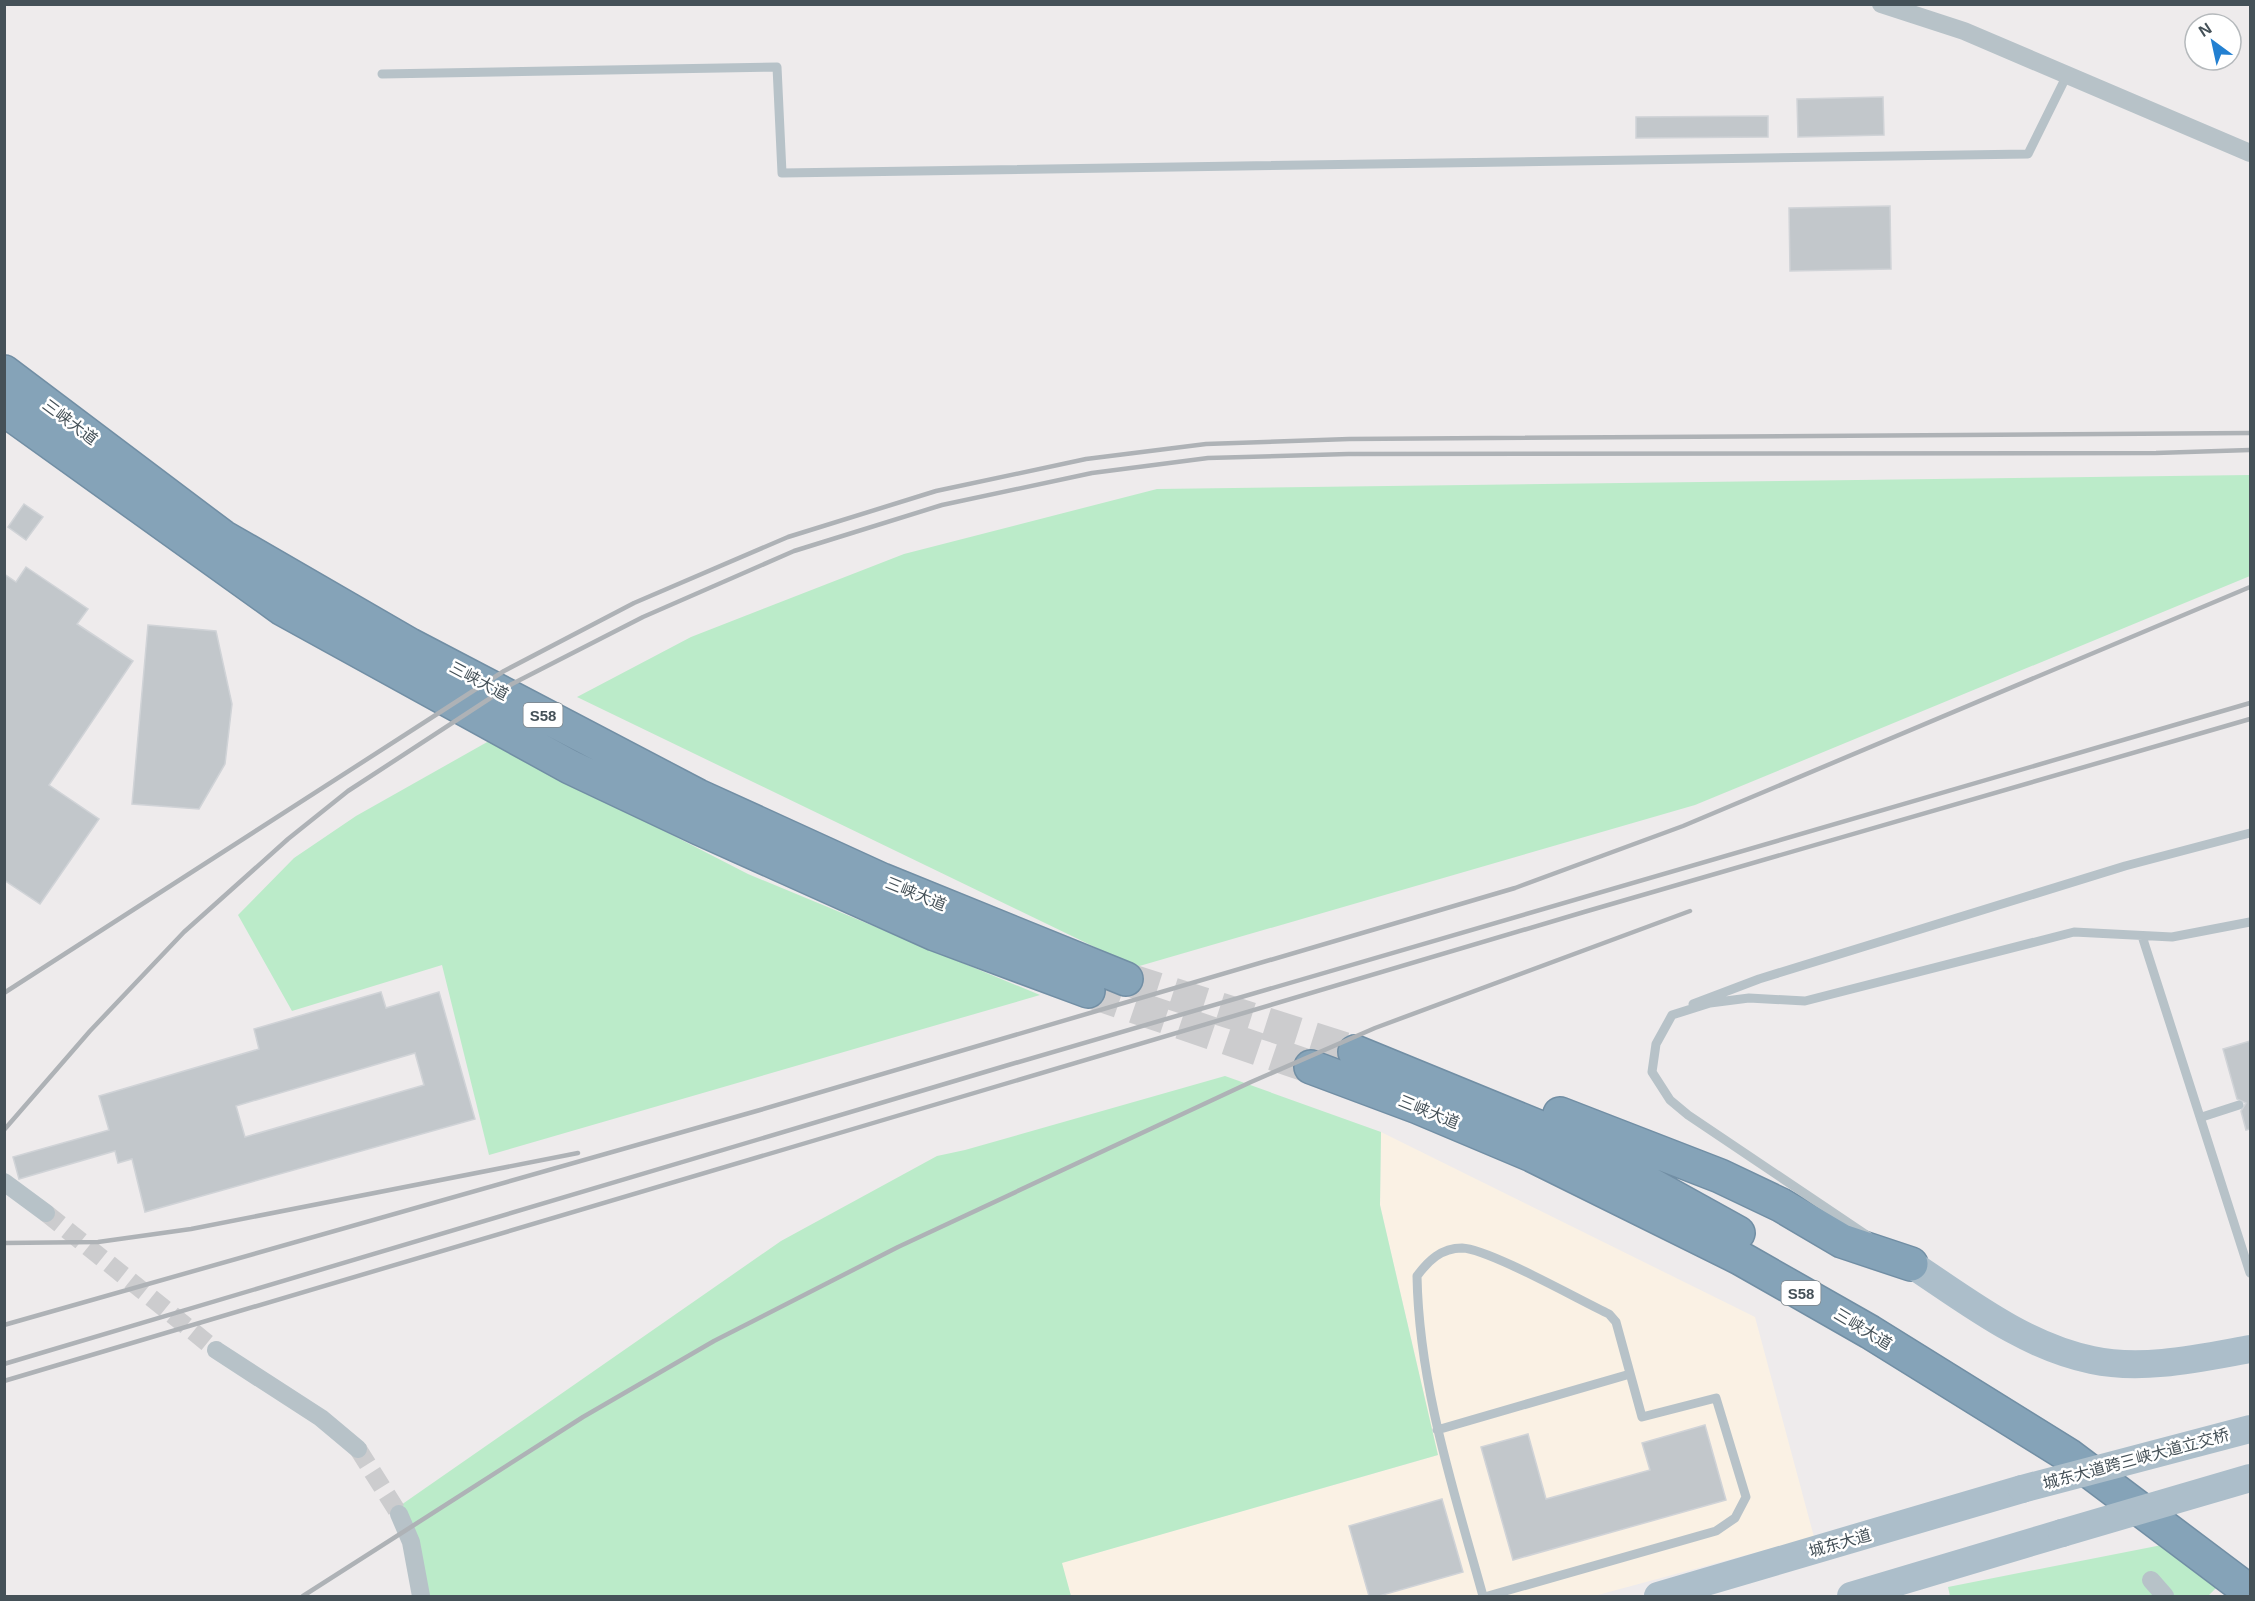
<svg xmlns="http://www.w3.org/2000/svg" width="2255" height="1601" viewBox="0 0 2255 1601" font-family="Arial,'Noto Sans SC',sans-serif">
<rect width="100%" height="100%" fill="#eeebec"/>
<!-- commercial -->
<path fill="#faf1e4" d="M1381,1132L1755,1317L1814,1537L1594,1596H1071L1061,1563L1438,1455L1380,1205Z"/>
<!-- green -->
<path fill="#bbebc9" d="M2250,475V576L1695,805L1136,967L577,697L691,637L904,554L1157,489Z
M489,741L748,874L1040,995L489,1155L442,965L292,1011L238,915L294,858L356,816Z
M1225,1076L1381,1132L1380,1205L1438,1455L1062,1563L1071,1596H429L418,1539L401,1505L781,1241L937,1156L965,1150Z
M2167,1544L2218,1586L2208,1596H1950L1948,1587Z"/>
<!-- building -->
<path fill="#c2c7cb" stroke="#d0d3d7" stroke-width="1.5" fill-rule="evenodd" d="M1883,97L1884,135L1798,137L1797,99Z
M1768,116V137L1636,138V117Z
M1890,206L1891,269L1790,271L1789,208Z
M24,504L43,517L26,540L8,527Z
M26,567L88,609L77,624L133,661L49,785L99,819L40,904L4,880V574L16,582Z
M148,625L216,631L232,704L225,764L199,809L132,804Z
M381,992L386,1008L439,992L475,1119L145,1212L132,1159L118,1163L115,1151L19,1179L13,1157L109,1130L99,1096L259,1049L254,1029ZM415,1053L424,1085L245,1137L236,1106Z
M2250,1041V1129L2246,1130L2241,1111L2246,1103L2237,1099L2223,1049Z
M1705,1425L1726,1500L1513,1560L1481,1447L1528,1434L1546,1499L1650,1470L1642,1443Z
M1442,1499L1463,1572L1379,1596H1369L1349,1526Z"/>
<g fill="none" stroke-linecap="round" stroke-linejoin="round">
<!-- minor-tunnel -->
<path stroke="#ccccce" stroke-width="18" stroke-dasharray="18 9" stroke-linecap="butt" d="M46,1213L216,1350
M358,1449L399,1514"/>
<!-- motorway-tunnel -->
<path stroke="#ccccce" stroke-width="33" stroke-dasharray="33 16" stroke-linecap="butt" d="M1126,979L1355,1052
M1088,991L1311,1067"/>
<!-- motorway casing -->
<g stroke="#718ea4" stroke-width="36">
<path id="motorway" d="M4,372L223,537L410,645L698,796L882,880L1126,979
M4,409L283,609L570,767L699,828L935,934L1088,991
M1355,1052L1570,1140L1738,1233
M1311,1067L1418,1107L1532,1155L1740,1258L1870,1332L2068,1455L2250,1592
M1560,1114L1720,1176L1781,1205L1842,1241L1911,1264"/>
</g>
<!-- service -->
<path stroke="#b7c2c8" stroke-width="9" d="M382,74L777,67L782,173L2028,154L2067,75
M2142,936L2250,1273
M1693,1004L1759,979L2125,866L2250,833
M2202,1117L2239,1105
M1868,1236L1688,1115L1670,1100L1652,1072L1656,1044L1672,1015L1710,1003L1749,998L1805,1001L2074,932L2172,937L2250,922
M1437,1430L1630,1374
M1483,1596C1454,1491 1419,1386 1417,1276C1428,1261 1441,1248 1462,1248C1489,1249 1579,1300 1609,1314L1616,1322L1642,1417L1716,1398L1746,1497L1735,1518L1716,1531L1488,1596"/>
<!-- minor -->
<path stroke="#b7c2c8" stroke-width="18" d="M1881,4L1964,31L2250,153
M4,1182L46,1213
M216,1350L321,1418L358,1449
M399,1514L411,1542L421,1596
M2151,1580L2165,1596"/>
<!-- primary -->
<path stroke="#acbeca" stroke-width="28" d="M1911,1264C1967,1301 2024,1346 2092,1360C2143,1371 2200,1358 2250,1349
M1658,1596L2022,1489
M1851,1596L2062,1533"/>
<!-- motorway -->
<use href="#motorway" stroke="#85a3b8" stroke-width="33"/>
<!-- rail -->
<path stroke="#aeb2b6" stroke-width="4.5" d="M4,993L504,671L634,603L788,537L936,491L1086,459L1206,444L1349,439L2250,433
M4,1130L90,1031L184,932L288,839L348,791L512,684L643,617L794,551L942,505L1092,473L1208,458L1348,454L2156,453L2250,450
M4,1243L98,1242L191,1229L578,1153
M4,1325L760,1110L1515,888L1683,826L2250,587
M4,1364L1005,1066L2250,703
M4,1381L1584,912L2250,719
M303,1596L583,1417L714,1341L898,1247L1251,1082L1375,1028L1690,911"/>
<!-- primary-bridge -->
<path stroke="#acbeca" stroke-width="28" d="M2022,1489L2250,1429
M2062,1533L2250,1478"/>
</g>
<g text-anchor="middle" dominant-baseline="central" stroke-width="5" stroke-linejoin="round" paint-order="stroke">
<!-- shield labels -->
<g fill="#fff" stroke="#7d858a" stroke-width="1.5">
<rect x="523.5" y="703" width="39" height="24" rx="4.5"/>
<rect x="1781.5" y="1281" width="39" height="24" rx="4.5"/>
</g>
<g font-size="15" font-weight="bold" fill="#455158">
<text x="543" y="715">S58</text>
<text x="1801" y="1293">S58</text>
</g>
<!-- street labels -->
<g font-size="16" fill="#455158" stroke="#fff">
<text transform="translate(70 422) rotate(37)">三峡大道</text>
<text transform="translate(479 681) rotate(28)">三峡大道</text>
<text transform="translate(916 894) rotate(22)">三峡大道</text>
<text transform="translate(1429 1112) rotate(22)">三峡大道</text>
<text transform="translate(1863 1329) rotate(31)">三峡大道</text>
<text transform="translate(2136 1459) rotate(-15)">城东大道跨三峡大道立交桥</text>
<text transform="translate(1840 1543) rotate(-16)">城东大道</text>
</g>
</g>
<!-- border -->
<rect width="2255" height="1601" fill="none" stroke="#455158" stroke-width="12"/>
<!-- north arrow -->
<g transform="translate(2213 42) rotate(327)"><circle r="28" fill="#ffffff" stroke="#b5b9bc" stroke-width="1.5"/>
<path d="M0-4.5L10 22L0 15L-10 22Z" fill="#2380d1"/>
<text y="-9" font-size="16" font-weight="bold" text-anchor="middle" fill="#455158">N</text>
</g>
</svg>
